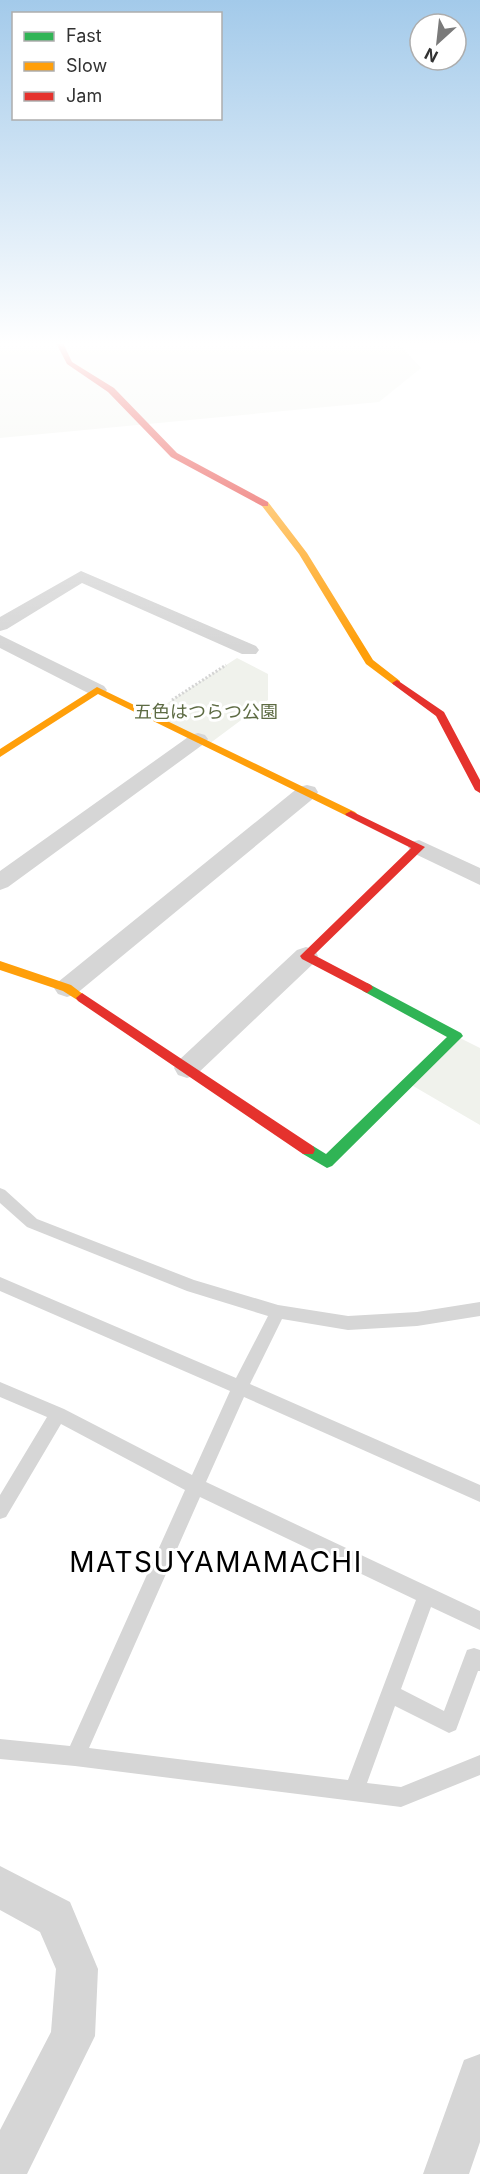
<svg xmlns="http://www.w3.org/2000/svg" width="480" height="2174" viewBox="0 0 480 2174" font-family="Inter,'Noto Sans JP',sans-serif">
<rect width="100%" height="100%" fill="#fff"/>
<!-- green -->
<path fill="#f0f2ec" d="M0,343H398L421,368L379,402L0,438Z
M237,658L268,674V700L209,744L149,715Z
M456,1036L480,1048V1125L408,1083Z"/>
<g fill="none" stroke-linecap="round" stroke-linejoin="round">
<!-- path -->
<path stroke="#d4d4d4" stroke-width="3" stroke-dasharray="2 2" stroke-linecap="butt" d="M172,700L226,665"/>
<!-- lane -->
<path fill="#d6d6d6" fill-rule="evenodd" d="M0,1188L5,1190L37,1219L194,1280L278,1305L348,1316L417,1312L480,1302V1316L417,1326L348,1330L282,1319L250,1384L480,1485V1502L244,1397L206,1482L480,1611V1630L431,1607L401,1689L444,1711L467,1650L474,1648L480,1650V1671H478L456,1730L449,1733L395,1706L367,1783L401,1787L480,1755V1775L401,1807L75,1766L0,1759V1739L70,1746L185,1490L61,1424L6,1517L0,1519V1495L47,1417L0,1397V1382L64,1409L192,1475L230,1391L0,1291V1277L236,1378L268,1316L187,1291L27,1227L0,1203ZM200,1497L416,1600L348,1780L89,1748Z"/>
<!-- street -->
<path fill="#d6d6d6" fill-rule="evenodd" d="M81,571L256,646L259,650L256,654H242L82,583L7,629L0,631V617Z
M0,635L104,686L107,690L104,694H90L0,648Z
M198,733L205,735L208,739L205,743L8,887L0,890V871L191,735Z
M307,785L315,787L318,792L315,797L76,994L67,997L58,994L54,988L58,982L299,787Z
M419,840L480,868V885L411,852L408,847L411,842Z
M306,947L315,950L318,956L315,962L196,1075L187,1078L178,1075L174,1068L178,1061L297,950Z
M0,1866L70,1902L98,1969L95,2036L27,2174H0V2130L51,2032L56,1969L40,1932L0,1910Z
M480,2054V2142L469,2174H423L464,2060Z"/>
<!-- fast -->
<path fill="#30b455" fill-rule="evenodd" d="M367,983L461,1033L463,1036L332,1166L327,1168L303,1154L301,1150L303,1146H313L326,1154L447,1037L363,991L361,988Z"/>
<!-- slow -->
<path fill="#ff9f0a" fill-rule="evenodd" d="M262,502H268L307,553L373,660L400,681V685H394L366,664L299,554L262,506Z
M97,687L355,812L357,814L355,816H347L98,694L0,757V749Z
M0,961L71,985L88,998L82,1003L63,991L0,970Z"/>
<!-- jam -->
<path fill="#e5322d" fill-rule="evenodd" d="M56,343H63L72,362L114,388L177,453L268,502V506H262L171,457L108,392L67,364Z
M397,680L444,712L480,780V793L475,790L436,716L394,685L392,683Z
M351,811L425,847L314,955L371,985L373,988L367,993L302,959L300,956L411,848L347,816L345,814Z
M82,993L313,1146L315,1150L313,1154H303L78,1001L76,998Z"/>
</g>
<!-- sky -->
<linearGradient id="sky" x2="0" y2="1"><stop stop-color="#a3caea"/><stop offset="0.53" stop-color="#fff"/><stop offset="1" stop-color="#fff" stop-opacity="0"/></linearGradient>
<rect width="480" height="648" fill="url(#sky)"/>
<g text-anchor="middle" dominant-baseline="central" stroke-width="6" stroke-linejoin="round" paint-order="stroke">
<!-- far-park labels -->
<g font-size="18" fill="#5d6b43" stroke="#fff">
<text x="206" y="711">五色はつらつ公園</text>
</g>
<!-- near-quarter labels -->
<g font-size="28" letter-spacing="1.5" fill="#000" stroke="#fff">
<text x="216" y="1562">MATSUYAMAMACHI</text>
</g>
</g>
<!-- legend -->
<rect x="12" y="12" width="210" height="108" fill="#ffffff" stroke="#adadad" stroke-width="1.5"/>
<rect x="24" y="32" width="30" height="9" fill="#30b455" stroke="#adadad" stroke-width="1.5"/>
<text x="66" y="42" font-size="18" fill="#323232">Fast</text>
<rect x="24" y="62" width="30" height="9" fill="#ff9f0a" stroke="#adadad" stroke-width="1.5"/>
<text x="66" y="72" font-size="18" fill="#323232">Slow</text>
<rect x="24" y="92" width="30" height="9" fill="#e5322d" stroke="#adadad" stroke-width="1.5"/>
<text x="66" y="102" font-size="18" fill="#323232">Jam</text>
<!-- north arrow -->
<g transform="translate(438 42) rotate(207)"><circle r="28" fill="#ffffff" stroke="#adadad" stroke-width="1.5"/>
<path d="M0-4.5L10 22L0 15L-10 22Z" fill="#7a7a7a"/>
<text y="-9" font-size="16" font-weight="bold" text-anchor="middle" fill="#323232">N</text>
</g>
</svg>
